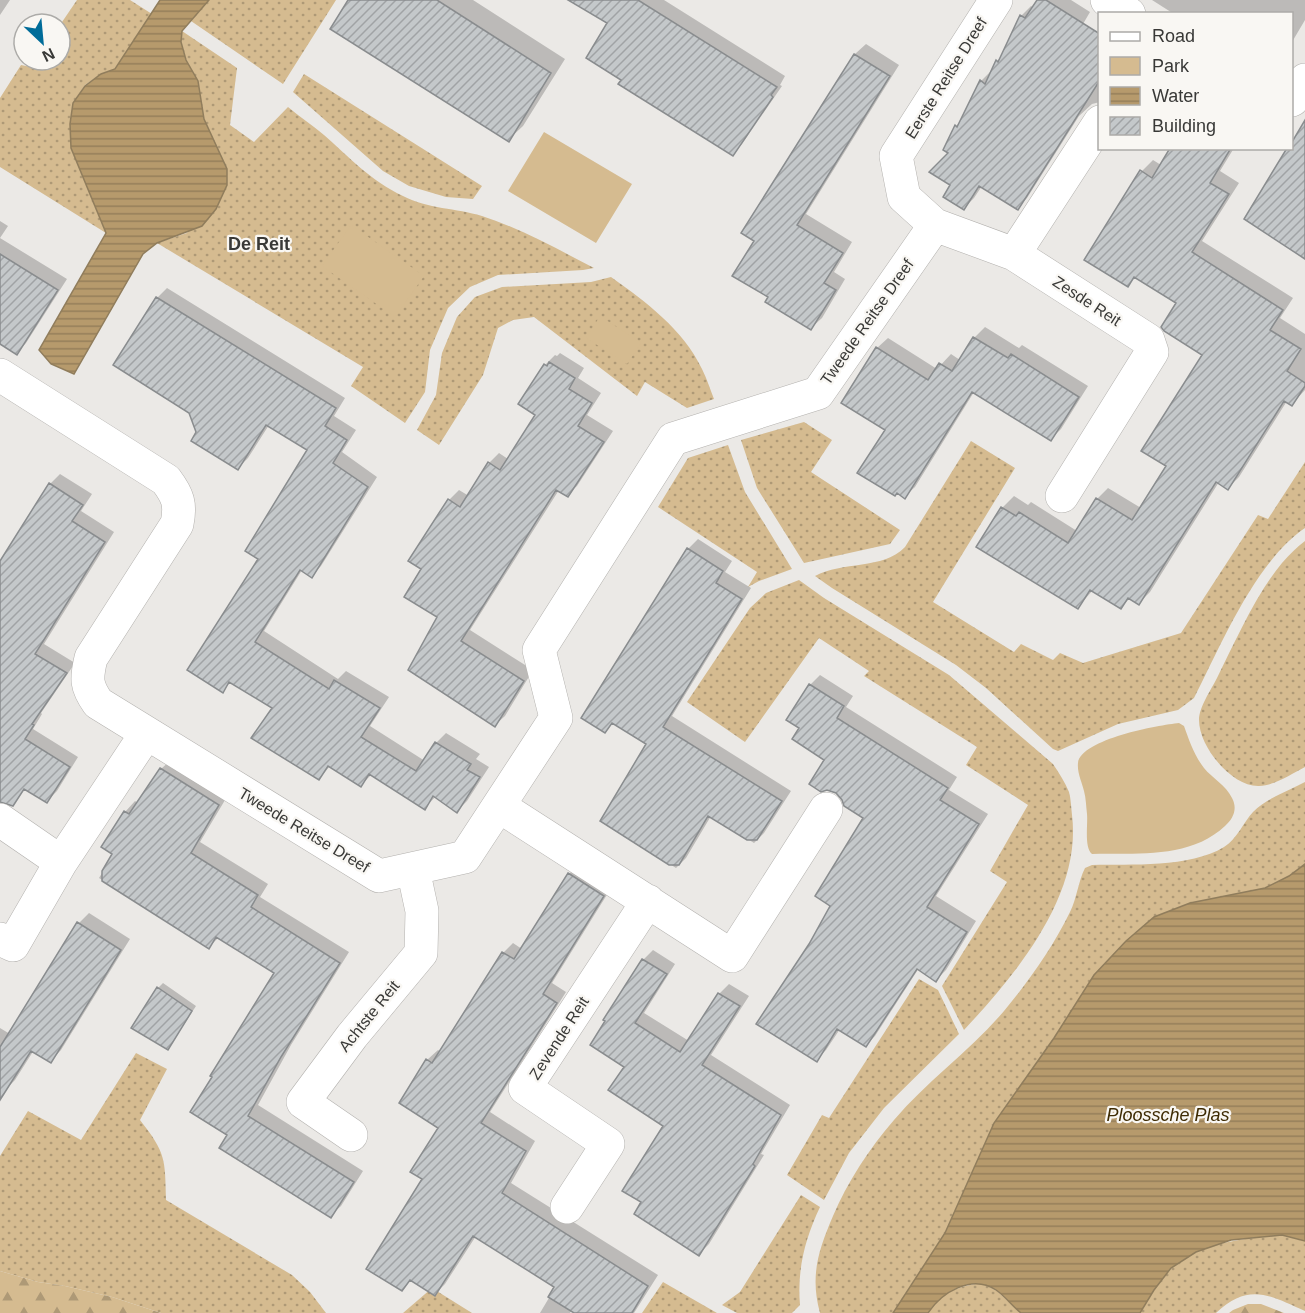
<svg xmlns="http://www.w3.org/2000/svg" width="1305" height="1313" viewBox="0 0 1305 1313" font-family="Arial,sans-serif">
<defs>
<pattern id="grass-dots" width="8" height="8" patternUnits="userSpaceOnUse" patternTransform="scale(1.5)"><rect width="8" height="8" fill="#d5bb90"/><path d="M2 2h.1M6 6h.1" fill="none" stroke="#ae9976" stroke-width="1.8" stroke-linecap="round"/></pattern>
<pattern id="forest-firs" width="22" height="20" patternUnits="userSpaceOnUse" patternTransform="scale(1.5)"><rect width="22" height="20" fill="#d5bb90"/><path d="M5 1l3.5 6h-7zM16 11l3.5 6h-7z" fill="#ae9976"/></pattern>
<pattern id="water-rules" width="6" height="5" patternUnits="userSpaceOnUse" patternTransform="scale(1.5)"><rect width="6" height="5" fill="#b69a6c"/><path d="M0 2.5h6" fill="none" stroke="#957f5a"/></pattern>
<pattern id="building-hatch" width="6" height="6" patternUnits="userSpaceOnUse" patternTransform="scale(1.5)"><rect width="6" height="6" fill="#c4c8ca"/><path d="M-1 1l2-2M0 6l6-6M5 7l2-2" fill="none" stroke="#a0a3a5"/></pattern>
</defs>
<rect width="100%" height="100%" fill="#ebe9e6"/>
<!-- grass -->
<path fill="url(#grass-dots)" d="M77,0H130L152,14L115,69L101,74L85,85L73,103L71,148L106,233L0,167V98L21,65L31,67L36,60H60V25Z
M209,0H336L283,84L191,21Z
M182,31L237,68L230,125L254,142L288,107C300,117 312,125 324,135C350,158 370,180 403,196C428,209 456,208 482,216C522,229 557,249 594,268L583,270L498,275L470,287L448,308L430,350L425,392L405,423L351,386L363,367L157,243L187,233L227,169L204,119L198,81L186,60L181,42Z
M304,74L482,186L473,199L446,197L409,186L383,171L293,92Z
M611,277C646,302 683,329 702,369C707,379 710,389 714,399L687,408L645,382L637,396L534,317L513,320L498,328L483,375L439,445L417,430L436,395L442,353L457,317L475,297L502,287L591,282Z
M804,422L832,440L811,472L900,530L890,544L804,563L757,488L741,440Z
M971,441L1015,468L933,602L1014,652L1021,644L1053,660L1060,653L1083,663L1181,633L1258,515L1268,519L1305,462V528C1255,562 1221,645 1194,698L1178,710L1118,724L1058,751L1053,749L986,688L956,665L832,588L815,576C842,561 883,570 905,547Z
M728,445L745,492L792,569L759,581L748,587L757,572L658,507L688,458Z
M1305,541V767C1291,774 1276,785 1259,786C1232,787 1199,747 1199,720C1199,707 1211,690 1217,678C1235,642 1256,594 1282,563C1289,555 1297,547 1305,541Z
M799,580L824,598L949,675L1053,764C1059,773 1065,782 1069,792C1071,799 1071,807 1072,815C1082,896 1016,974 964,1030L942,986L1007,882L990,871L1028,805L966,765L977,747L864,676L869,671L819,638L745,742L687,702L750,608L766,593Z
M1305,782V864L1289,876L1265,888L1190,903L1154,917L1126,941L1094,975L1054,1038L994,1123L945,1233L893,1313H820C810,1276 818,1251 833,1216C848,1181 869,1149 894,1120C927,1081 971,1050 1004,1011C1029,981 1053,947 1070,912C1077,898 1078,882 1085,868L1092,865C1130,864 1190,868 1224,847C1237,839 1243,823 1253,812C1267,798 1288,791 1305,782Z
M919,979L938,990L959,1034L884,1108L849,1153L824,1200L787,1175L822,1115L829,1118Z
M136,1053L167,1069L140,1120C166,1153 165,1159 166,1200L292,1275L310,1292L326,1313H161L112,1297L65,1286L38,1282L0,1271V1156L28,1111L81,1140Z
M801,1195L820,1207C805,1239 797,1269 800,1305L792,1313H737L722,1305L740,1292Z
M1282,1235L1305,1241V1311C1269,1295 1249,1282 1216,1313H1140C1149,1298 1158,1279 1172,1268C1203,1241 1244,1239 1282,1235Z
M663,1282L717,1313H642Z
M982,1283L997,1291L1021,1313H928C943,1291 957,1287 982,1283Z
M432,1288L472,1313H403Z"/>
<!-- forest -->
<path fill="url(#forest-firs)" d="M0,1271L38,1282L65,1286L112,1297L161,1313H0Z
M1248,1304H1261L1284,1313H1229L1233,1310Z"/>
<!-- park -->
<path fill="#d5bb90" d="M544,132L632,184L596,243L508,191Z
M351,225L424,276L395,317L322,266Z
M600,316L641,343L627,364L586,338Z
M1179,723L1184,726C1189,740 1194,755 1204,768C1212,778 1226,785 1232,798C1238,809 1233,819 1225,826C1190,859 1136,853 1092,854C1084,847 1088,825 1087,814C1086,806 1086,798 1084,791C1082,782 1077,773 1078,763C1081,739 1159,725 1179,723Z"/>
<!-- water -->
<path fill="url(#water-rules)" stroke="#907d5c" stroke-width="1.5" d="M160,0H209L182,31L181,42L186,60L198,81L204,119L227,169V185L216,209L202,226L157,243L143,254L74,374L51,364L39,350L106,233L71,148L70,124L73,103L85,86L101,74L115,69Z
M1305,864V1241L1282,1235L1231,1240L1196,1252L1171,1268L1154,1290L1140,1313H1021C1012,1306 1005,1296 996,1290C972,1274 942,1292 928,1313H893L945,1233L994,1123L1054,1038L1094,975L1126,941L1154,917L1190,903L1265,888L1289,876Z"/>
<!-- shadow -->
<path fill="#0003" d="M0,0H10L0,15Z
M350,0H473L565,59L523,126L508,140Z
M606,0H664L785,76L780,85L782,86L742,144L732,154L623,80Z
M1038,0H1071L1090,12L1083,24L1100,35V102L1092,104L1079,116L1027,198L1017,208L982,186L974,198L964,208L952,185L950,153L956,126L962,120L981,81L991,71L992,72L997,61L1003,55L1021,16L1031,6L1034,8Z
M1152,0H1305V20L1292,42V14H1174Z
M866,44L899,65L806,214L852,242L834,272L845,279L822,318L811,328L770,297L756,240L743,232L855,54Z
M1172,148H1234L1220,171L1239,183L1202,241L1293,298L1280,318L1305,334V390L1292,404L1287,401L1239,477L1228,488L1219,482L1150,592L1139,603L1130,598L1121,607L1093,590L1078,607L978,546L1002,508L1014,496L1028,505L1031,502L1077,531L1097,499L1108,488L1141,508L1168,466L1204,354L1178,302L1137,276L1127,285L1086,260L1142,171L1153,160L1161,165Z
M0,221L8,226L0,238L67,279L26,343L17,353L0,343Z
M167,288L345,398L334,416L356,430L342,452L377,477L321,566L312,576L302,570L264,631L338,679L346,671L389,697L370,726L425,761L436,743L446,733L480,754L476,759L489,767L467,801L457,811L436,796L425,808L372,774L361,785L330,766L319,779L274,708L231,682L222,691L260,559L309,450L269,425L248,458L238,468L198,432L157,298Z
M985,327L1019,348L1022,345L1088,386L1061,429L1051,439L974,392L915,487L904,497L887,430L877,348L888,338L937,369L951,354L960,360L974,338Z
M560,353L584,368L578,378L601,393L587,415L613,431L577,486L567,495L559,490L470,630L533,670L505,716L495,725L439,617L423,569L449,500L459,490L469,496L489,463L499,453L508,459L537,414L545,365L555,355L557,356Z
M60,474L92,494L81,511L114,532L44,644L75,663L41,713L42,714L33,729L78,757L57,791L47,801L26,788L12,804L0,800V562L50,484Z
M698,539L732,561L725,572L751,588L672,716L791,791L764,833L754,843L711,816L686,858L676,868L602,821L648,744L614,722L605,731L688,549Z
M820,675L853,696L846,707L957,777L949,790L988,814L936,896L976,921L946,970L936,980L919,968L875,1036L865,1046L840,1029L826,1050L816,1060L810,945L832,906L865,818L826,760L801,727L810,685Z
M172,759L228,795L200,842L268,884L260,897L349,952L291,1045L258,1105L363,1171L341,1206L330,1216L229,1135L276,973L219,937L209,947L99,878L114,853L103,846L125,812L135,801L138,803L161,769Z
M579,864L613,885L552,983L566,992L490,1112L535,1141L511,1183L658,1275L634,1313H598L578,1300L570,1313H540L556,1286L476,1236L445,1284L435,1294L412,1279L402,1289L424,1179L440,1127L427,1060L438,1050L441,1052L503,953L513,943L522,949L569,874Z
M89,913L130,939L61,1050L51,1061L34,1050L15,1080L5,1090L0,1088V1028L10,1034L79,923Z
M653,950L675,964L644,1013L689,1041L719,994L729,984L749,996L711,1055L790,1105L761,1154L764,1155L709,1244L699,1254L643,1202L665,1126L626,1066L605,1019L643,960Z
M163,983L196,1006L172,1043L158,988Z"/>
<!-- building -->
<path fill="url(#building-hatch)" stroke="#898c8e" stroke-width="1.5" d="M348,0H437L551,73L509,142L330,29Z
M568,0H638L777,87L771,95L773,97L733,156L618,84L621,80L586,58L607,23Z
M1037,0H1046L1100,34V80L1018,210L979,186L964,210L943,197L950,185L929,172L948,153L943,150L955,125L957,127L980,80L985,84L996,60L998,62L1020,15L1025,18Z
M854,54L890,76L797,225L843,253L824,283L836,290L811,330L765,302L768,297L732,276L754,241L741,233Z
M1305,120V259L1244,219L1287,148H1292V142Z
M1170,148H1231L1210,183L1229,194L1192,252L1283,310L1270,330L1301,349L1287,371L1305,383V386L1292,406L1284,401L1228,490L1216,482L1139,605L1128,598L1121,609L1090,590L1078,609L976,547L1001,507L1016,516L1019,512L1068,543L1096,498L1132,520L1166,466L1141,451L1202,355L1164,331L1161,327L1176,303L1134,277L1128,287L1084,260L1140,170L1152,178Z
M0,254L58,290L17,355L0,344Z
M156,297L336,408L325,426L347,440L333,463L368,487L312,578L300,570L255,642L329,689L334,680L380,708L361,737L416,771L435,742L471,764L467,770L480,777L457,813L433,796L425,810L369,774L361,787L328,766L319,780L251,738L272,708L229,682L223,693L187,670L258,559L245,551L307,450L266,425L238,470L191,441L196,432L189,413L113,365Z
M973,337L1008,358L1011,354L1079,397L1051,441L972,392L905,499L897,493L895,496L857,473L885,430L841,403L876,347L928,380L939,363L952,371Z
M549,362L575,378L569,389L592,403L578,426L604,442L568,497L556,490L461,641L524,681L495,727L408,670L437,617L404,597L421,569L408,561L448,499L460,507L488,462L500,470L535,415L518,404L544,364L547,366Z
M49,483L83,505L72,521L105,542L35,654L67,673L32,724L34,725L25,739L70,767L47,803L24,789L13,806L0,802V561Z
M687,548L723,571L716,583L742,599L663,727L782,801L757,840H747L708,816L679,865H669L600,821L646,744L612,723L605,733L581,718Z
M809,684L844,706L837,718L948,788L940,800L979,824L927,907L967,932L936,982L917,969L866,1047L837,1029L817,1062L756,1024L809,944L830,906L815,896L863,818L844,806L842,800L836,793L827,790L821,792L809,784L824,760L792,739L799,728L786,720Z
M160,768L219,805L191,853L258,895L251,907L340,963L281,1057L248,1116L354,1182L331,1218L219,1148L227,1135L190,1112L212,1077L210,1076L274,973L216,937L209,949L102,881V871L112,854L101,847L124,811L129,814Z
M568,873L604,896L543,994L557,1003L481,1123L526,1151L502,1193L648,1286L632,1313H574L548,1297L554,1287L473,1236L435,1296L410,1280L402,1291L366,1269L422,1179L410,1172L438,1128L399,1103L426,1059L432,1063L502,952L514,959Z
M77,922L121,950L51,1063L31,1051L0,1100V1047Z
M642,959L667,974L635,1023L680,1052L718,993L740,1006L702,1065L781,1115L753,1164L755,1166L699,1256L634,1214L641,1202L622,1191L663,1126L608,1090L624,1067L590,1045L605,1021L603,1020Z
M157,987L192,1011L168,1050L131,1028Z"/>
<g fill="none" stroke-linecap="round" stroke-linejoin="round">
<!-- minor casing -->
<g stroke="#b3b1ae" stroke-width="34">
<path id="minor" d="M996,0L896,156L904,197L935,225L1014,254L1148,340L1152,352L1062,496
M1107,0L1129,14
M1292,100L1305,80
M1014,254L1100,122
M0,375L166,480C178,496 181,504 177,524L91,658C86,679 86,686 98,703L379,876L465,857L556,718L539,650L673,439L818,393L935,225
M499,806L732,956L826,809
M0,820L61,862
M0,939L13,945L61,862L146,734
M351,1135L303,1102L352,1036L421,953L422,911L413,869
M567,1207L608,1144L525,1088L648,901"/>
</g>
<!-- minor -->
<use href="#minor" stroke="#fff" stroke-width="33"/>
</g>
<g text-anchor="middle" dominant-baseline="central" stroke-width="4.5" stroke-linejoin="round" paint-order="stroke">
<!-- street labels -->
<g font-size="16" fill="#393937" stroke="#f9f7f3">
<text transform="translate(946 78) rotate(-58)">Eerste Reitse Dreef</text>
<text transform="translate(1087 301) rotate(33)">Zesde Reit</text>
<text transform="translate(867 322) rotate(-55)">Tweede Reitse Dreef</text>
<text transform="translate(304 830) rotate(31)">Tweede Reitse Dreef</text>
<text transform="translate(369 1016) rotate(-51)">Achtste Reit</text>
<text transform="translate(559 1038) rotate(-57)">Zevende Reit</text>
</g>
<!-- neighbourhood labels -->
<g font-size="18" font-weight="bold" fill="#393937" stroke="#f9f7f3">
<text x="259" y="244">De Reit</text>
</g>
<!-- water labels -->
<g font-size="18" font-style="italic" fill="#3f2c04" stroke="#f9f7f3">
<text x="1168" y="1115">Ploossche Plas</text>
</g>
</g>
<!-- legend -->
<rect x="1098" y="12" width="195" height="138" fill="#f9f7f3" stroke="#acaba8" stroke-width="1.5"/>
<rect x="1110" y="32" width="30" height="9" fill="#ffffff" stroke="#acaba8" stroke-width="1.5"/>
<text x="1152" y="42" font-size="18" fill="#393937">Road</text>
<rect x="1110" y="57" width="30" height="18" fill="#d5bb90" stroke="#acaba8" stroke-width="1.5"/>
<text x="1152" y="72" font-size="18" fill="#393937">Park</text>
<rect x="1110" y="87" width="30" height="18" fill="url(#water-rules)" stroke="#acaba8" stroke-width="1.5"/>
<text x="1152" y="102" font-size="18" fill="#393937">Water</text>
<rect x="1110" y="117" width="30" height="18" fill="url(#building-hatch)" stroke="#acaba8" stroke-width="1.5"/>
<text x="1152" y="132" font-size="18" fill="#393937">Building</text>
<!-- north arrow -->
<g transform="translate(42 42) rotate(154)"><circle r="28" fill="#f9f7f3" stroke="#acaba8" stroke-width="1.5"/>
<path d="M0-4.5L10 22L0 15L-10 22Z" fill="#006c99"/>
<text y="-9" font-size="16" font-weight="bold" text-anchor="middle" fill="#393937">N</text>
</g>
</svg>
